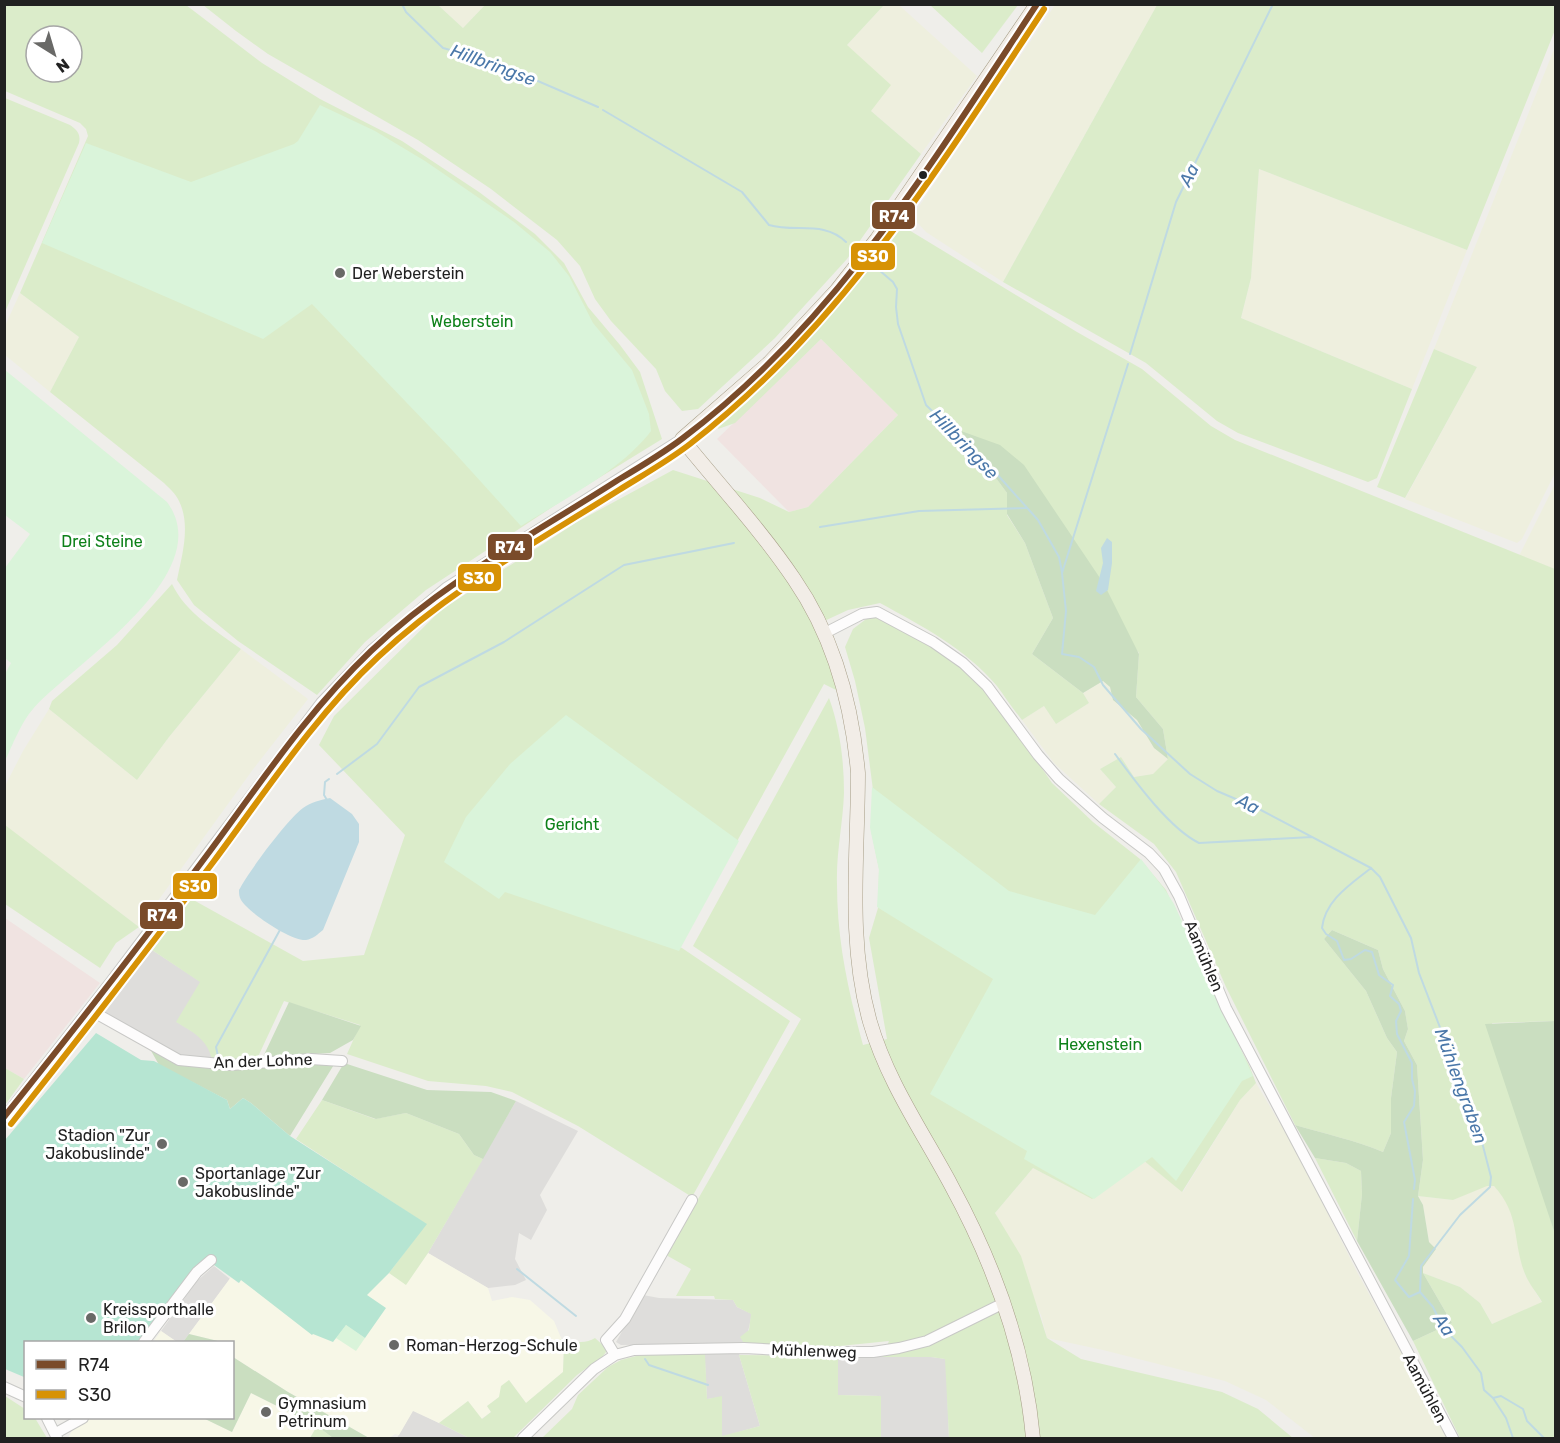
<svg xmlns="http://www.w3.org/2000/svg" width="1560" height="1443" viewBox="0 0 1560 1443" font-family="Rubik,sans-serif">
<rect width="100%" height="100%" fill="#efeeea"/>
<!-- residential -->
<path fill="#dedddb" d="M149,948L201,982L177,1022L198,1035L209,1047L212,1059L182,1058L100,1011Z
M516,1101L578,1131L540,1195L547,1210L531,1240L519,1233L515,1259L526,1280L515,1285L488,1288L428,1253Z
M214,1266L230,1279L183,1342H177L161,1331L197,1281Z
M643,1295L659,1298L733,1300L737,1307L752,1314L745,1345L739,1355L760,1426L721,1437L722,1397L707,1399L704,1344L621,1345L616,1342Z
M838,1356L931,1357L946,1359L949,1438H881V1396L838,1395Z
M413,1410L469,1438H397Z"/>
<!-- commercial -->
<path fill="#f0e3e1" d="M821,339L898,415L808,507L789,512L717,439Z
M5,918L100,983L24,1079L5,1068Z"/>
<!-- education -->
<path fill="#f7f7e7" d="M428,1253L488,1288L492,1301L512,1297L530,1300L554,1321L564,1345L563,1372L526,1403L509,1380L499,1397L487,1406L491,1412L481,1419L468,1401L439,1423L413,1411L399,1435L395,1434L389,1438H369L288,1392L233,1357L232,1342H222L189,1334L231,1277L238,1283L241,1280L313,1334L366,1295L389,1273L406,1284Z
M161,1331L177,1342H153Z
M251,1393L317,1426L310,1438H68L74,1427L88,1418H203L232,1432Z"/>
<!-- farmland -->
<path fill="#eeefde" d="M438,5H485L463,28Z
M884,5H899L977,76L921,154L871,111L847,45Z
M1055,5H1157L1003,282L926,232L912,217Z
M1555,47V473L1522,539L1517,543L1405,499L1477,367L1434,349Z
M1259,169L1467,250L1412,389L1241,318L1251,278Z
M20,293L79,337L50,392L5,355V326Z
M1555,484V569L1519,556Z
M241,649L308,699L254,768L139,927L7,828L5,825L4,788L23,751L49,709L137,780L169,737Z
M1103,681L1110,687L1113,700L1137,720L1154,748L1168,759L1154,774L1134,777L1121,757L1100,769L1116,787L1099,804L1054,763L1022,720L1044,706L1056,724L1089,703L1083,693Z
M1256,1083L1298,1154L1357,1272L1448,1438H1315L1266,1400L1225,1381L1103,1350L1047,1338L1041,1315L995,1213L1033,1168L1092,1199L1143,1160L1183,1192L1240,1100Z
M1487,1185L1494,1186L1505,1199L1513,1217L1525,1275L1542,1303L1492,1324L1480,1303L1460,1287L1423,1273V1267L1436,1249L1429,1242L1423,1205L1418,1196L1453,1200Z"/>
<!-- grass -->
<path fill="#dbecca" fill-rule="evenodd" d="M4,5H186L262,63L320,99L402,141L479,192L535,234L564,263L588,307L620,345L640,372L662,439L563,500L426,590L365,642L317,695L238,641L194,605L177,580C182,555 191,525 179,501C176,494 169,488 164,483L50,392L79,337L20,293L88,136L86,129L80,123L5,91ZM36,36H72V72H36Z
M203,5H438L463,28L485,5H884L847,45L891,85L871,111L921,154L847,259L775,338L698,409L682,411L665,391L656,369L611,321L595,299L580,266L557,240L491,189L418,140L268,54L236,31Z
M930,5H1018L982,53Z
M1157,5H1555V30L1467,250L1259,169L1251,278L1241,318L1412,389L1377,478L1368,482L1238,433L1217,421L1146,363L1003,282Z
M5,98L70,125C77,130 81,134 79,143L5,312Z
M899,224L1077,332L1142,369L1211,426L1235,440L1555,569V1021L1492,1023L1555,1234V1438H1460L1413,1341L1452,1323L1423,1273L1460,1287L1480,1303L1492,1324L1542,1302C1537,1293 1529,1284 1525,1274C1512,1240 1521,1216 1494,1186H1487L1453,1200L1418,1196L1423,1160L1417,1065L1404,1041L1408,1029L1405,1011L1383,969L1378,950L1332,930L1324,939L1366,991L1387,1038L1397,1052L1391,1098V1133L1383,1152C1355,1140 1325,1134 1295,1125L1226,987L1176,872L1154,844L1099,804L1116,787L1100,769L1121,757L1134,777L1153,774L1168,759L1163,729L1136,697L1139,653L962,432L1007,493V515L1025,543L1053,618L1032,654L1083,693L1089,703L1056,724L1044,706L1022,720C1013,709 1005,697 997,686C966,649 922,626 880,603L848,610L820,623L838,691L824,684L679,946L790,1021L692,1197L578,1126L512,1092L486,1086L428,1081L347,1054L360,1025L284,1001L256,1061L212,1059C207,1039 193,1032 176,1022L200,982L149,948L188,897L303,961L364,955L405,835L319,745L334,716L441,610L577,522L673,470L760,498L789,512L808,507L898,415L821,339L735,423L718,429L719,423L795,351L840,300Z
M1434,349L1477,367L1405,498L1377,487Z
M172,584C186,613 215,630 241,649L169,737L137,780L49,709L52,701L117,645Z
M870,616L880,617L963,666L989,691L1052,783L1093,822L1140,859L1166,890L1221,1013L1249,1065L1256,1083L1240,1100L1182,1192L1143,1160L1092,1199L1033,1168L995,1213L1021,1256L1047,1338L1081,1359L1222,1392L1258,1409L1293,1438H949L945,1359L931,1357H882L889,1341L840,1346L745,1345L740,1337L749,1330L751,1314L737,1307L733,1300L715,1299L714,1296H676L691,1269L666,1255L801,1019L693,946L829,698C840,728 844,761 844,793C843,823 836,853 837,884C837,941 848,990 863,1045L887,1039L869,938L878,908L879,869L871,830L873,790L865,728L855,681L845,647L853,629Z
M5,825L139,927L116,943L100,968L5,904Z
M5,1068L24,1079L5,1105Z
M322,1100L375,1119L406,1113L459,1134L474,1155L483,1159L428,1253L406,1285L389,1273L426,1224L296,1139Z
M1315,1158L1346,1163L1361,1171L1362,1194L1357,1241Z
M595,1338L606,1348V1352L603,1356L577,1375L513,1438H469L439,1423L468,1401L482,1419L491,1412L487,1406L499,1397L501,1386L509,1380L526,1403L563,1372L564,1345L560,1339C572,1341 585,1345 595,1338Z
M657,1354H705L707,1399L722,1396V1436L760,1426L739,1355L838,1356V1395L881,1396V1438H542L572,1409L578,1395L608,1367L621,1360L640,1355Z
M5,1396L25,1409L26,1418H35L47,1438H5Z
M317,1426L333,1438H310Z"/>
<!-- forest -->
<path fill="#cadec0" d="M961,431L1000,445L1024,465L1104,584L1139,654L1136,697L1163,729L1168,759L1154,748L1137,720L1113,700L1110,687L1103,681L1083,693L1032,654L1053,618L1025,543L1007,514V493Z
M1332,930L1378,950L1383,969L1405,1011L1408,1029L1404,1041L1417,1065L1423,1160L1418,1196L1423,1205L1429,1242L1436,1249L1423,1267V1273L1452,1323L1413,1341L1357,1241L1362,1194L1361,1171L1346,1163L1315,1158L1295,1125C1325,1134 1355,1140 1383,1152L1391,1133V1098L1397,1052L1387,1038L1366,991L1324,939Z
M289,1002L361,1026L353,1040L330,1053L263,1057Z
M1555,1021H1556L1555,1234L1485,1024Z
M149,1047L176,1062L245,1069L281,1062L335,1063L290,1136L251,1103L243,1098L230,1109L227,1100L159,1065Z
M344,1063L427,1090L491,1092L516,1101L483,1159L474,1155L459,1134L406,1113L376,1119L322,1100Z
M189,1334L222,1342H183Z
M233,1357L288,1392L369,1438H333L317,1426L251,1393L232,1432L203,1418H232Z"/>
<!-- park -->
<path fill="#daf4da" d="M320,105L375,131L425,161L514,222L550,252L569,276L593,323L632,370L649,414L651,431L648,435C615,474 564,499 521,526L453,451L312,304L263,339L42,243L86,143L191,182L294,144L298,141Z
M5,370L167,502C220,574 73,664 33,709C22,721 12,746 5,761V674L11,663L5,658V568L30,534L5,515Z
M566,715L739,841L679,951L505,892L499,899L444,862L466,817L510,764Z
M872,787L1009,891L1095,915L1141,859L1165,890L1174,904L1253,1076L1242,1081L1176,1181L1152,1157L1094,1199L1024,1159L1027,1151L930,1094L993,979L877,907L879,870L870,828Z
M346,1325L365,1338L356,1351L336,1338Z"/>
<!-- pitch -->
<path fill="#b6e5d2" d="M96,1033L141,1060L154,1061L227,1100L230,1109L243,1098L251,1103L290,1136L427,1224L389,1273L367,1295L386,1308L365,1338L346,1325L333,1342L313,1334L312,1335L241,1280L239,1283L214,1265L208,1257L137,1342H26L24,1377L5,1369V1140Z"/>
<!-- water -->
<path fill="#bfdae2" d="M1107,538L1112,542V563L1108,590L1101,595L1096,591L1103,563L1101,548Z
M330,798L352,814L359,824V842L323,930C318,934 313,939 306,940C291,941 249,913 241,900C239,897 239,893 239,890C249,871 287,820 303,808C311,802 321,800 330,798Z"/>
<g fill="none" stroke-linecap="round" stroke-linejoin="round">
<!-- stream -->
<path stroke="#bfdae2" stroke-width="2" d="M402,4L406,12L443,48L494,62L598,107
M603,110L742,192L769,225C795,233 824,220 846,242
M879,270L893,282L897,289L896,307L898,324L926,405L995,472L1038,520L1059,557L1062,572
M1130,354L1176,202L1273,4
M1128,364L1062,573L1066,611L1062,654L1079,657L1094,667L1103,685L1141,729L1190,774L1217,791L1257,808L1371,868C1351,884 1325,900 1322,928L1326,934L1337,941L1344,960L1351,959L1365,950L1372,952L1379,975L1393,985L1390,996L1399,1004L1401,1011L1396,1021L1397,1034L1412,1063V1079L1415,1091L1414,1106L1404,1122L1415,1180L1414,1189
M820,527L919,511L1026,508
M1115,754C1135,781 1169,828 1199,843L1312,837
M337,774L377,744L419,687L504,642L624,565L734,543
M327,800L324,795L325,782L329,779
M1371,868L1380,877L1411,938L1419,973L1441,1030L1458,1068L1476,1119L1491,1177L1490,1187L1460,1215L1421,1266L1420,1292
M219,1061L216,1047L281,928
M1413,1199L1409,1256L1395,1280L1409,1297L1420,1292L1433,1307L1443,1328L1462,1347L1481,1373L1484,1390L1493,1398L1501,1396L1523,1409L1527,1421L1544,1438
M517,1269L576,1316
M645,1359L649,1365L708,1385
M1493,1398L1506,1418L1513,1438"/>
<!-- minor casing -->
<g stroke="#c8c8c6" stroke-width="12">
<path id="minor" d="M825,633L862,614L877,612L933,642L963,663L987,686L1038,755L1059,779L1103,818L1149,853L1164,869L1179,896L1226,1008L1453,1438
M90,1010L179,1060L231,1065L311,1059L342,1061
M4,1118L110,983L321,703L373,649L446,588L682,439
M144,1342L197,1272L211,1260
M615,1355L606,1340L625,1319L692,1200
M4,1387L26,1397
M47,1418L57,1438
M56,1433L83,1418
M523,1438L594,1369L615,1355L634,1350L744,1348L817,1352H873L899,1348L927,1341L1004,1303"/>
</g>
<!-- major casing -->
<g stroke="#a69d86" stroke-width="15">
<path id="major" d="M1033,1438C1025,1348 994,1264 951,1185C922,1131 887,1081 870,1022C847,941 858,856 858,773C852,704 834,637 794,579C761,530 719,485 682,439L769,363L837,290L877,239L1037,4"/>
</g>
<!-- minor -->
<use href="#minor" stroke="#fdfcfc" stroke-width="10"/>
<!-- major -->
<use href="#major" stroke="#f2ede7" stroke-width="14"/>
<!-- bus-1 casing -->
<g stroke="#fff" stroke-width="10">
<path id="bus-1" d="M4,1117C73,1031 141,944 207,855C259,785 308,711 371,651C444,581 534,534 618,480C640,467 662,454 683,438C834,325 934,160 1037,4"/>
</g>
<!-- bus-2 casing -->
<g stroke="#fff" stroke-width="10">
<path id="bus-2" d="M11,1124C80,1037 148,949 214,861C266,791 315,716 378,657C450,589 537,542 619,490C643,475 668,461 690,444C841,327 941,165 1044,9"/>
</g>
<!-- bus-1 -->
<use href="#bus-1" stroke="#7a4b2a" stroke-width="6"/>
<!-- bus-2 -->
<use href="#bus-2" stroke="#d79205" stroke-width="6"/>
</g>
<!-- markers -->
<circle fill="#212121" stroke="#fff" stroke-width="2" cx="923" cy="175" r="5"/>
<g fill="#696967" stroke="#fff" stroke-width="2">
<circle cx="340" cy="273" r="6"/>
<circle cx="162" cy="1144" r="6"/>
<circle cx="183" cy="1182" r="6"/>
<circle cx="91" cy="1318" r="6"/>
<circle cx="394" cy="1345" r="6"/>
<circle cx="266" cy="1412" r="6"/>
</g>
<g text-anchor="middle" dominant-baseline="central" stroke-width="6" stroke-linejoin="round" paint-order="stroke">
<!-- poi labels -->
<g font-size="16" fill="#212121" stroke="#fff" text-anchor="start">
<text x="352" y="273">Der Weberstein</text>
<text x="150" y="1135" text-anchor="end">Stadion "Zur<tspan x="150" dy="18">Jakobuslinde"</tspan></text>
<text x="195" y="1173">Sportanlage "Zur<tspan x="195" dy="18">Jakobuslinde"</tspan></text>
<text x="103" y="1309">Kreissporthalle<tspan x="103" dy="18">Brilon</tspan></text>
<text x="406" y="1345">Roman-Herzog-Schule</text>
<text x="278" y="1403">Gymnasium<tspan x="278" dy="18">Petrinum</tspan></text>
</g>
<!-- park labels -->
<g font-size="16" fill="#0e811a" stroke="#fff">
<text x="472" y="321">Weberstein</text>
<text x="102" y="541">Drei Steine</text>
<text x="572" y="824">Gericht</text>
<text x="1100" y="1044">Hexenstein</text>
</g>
<!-- street labels -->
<g font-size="16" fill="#212121" stroke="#fff">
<text transform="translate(1204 956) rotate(67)">Aamühlen</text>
<text transform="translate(263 1061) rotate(-2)">An der Lohne</text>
<text transform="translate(814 1351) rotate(2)">Mühlenweg</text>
<text transform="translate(1425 1388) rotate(62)">Aamühlen</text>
</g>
<!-- water labels -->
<g font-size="18" font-style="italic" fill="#4b78a9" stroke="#fff">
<text transform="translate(493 65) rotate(20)">Hillbringse</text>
<text transform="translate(1189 175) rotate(-64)">Aa</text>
<text transform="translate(964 444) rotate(46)">Hillbringse</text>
<text transform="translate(1248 804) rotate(27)">Aa</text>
<text transform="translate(1461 1086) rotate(70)">Mühlengraben</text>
<text transform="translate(1444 1325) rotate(57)">Aa</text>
</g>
</g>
<g stroke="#fff" stroke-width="2">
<rect x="871" y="201" width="45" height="29" rx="6" fill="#7a4b2a"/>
<rect x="850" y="242" width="46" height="29" rx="6" fill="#d79205"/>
<rect x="487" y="533" width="46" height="28" rx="6" fill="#7a4b2a"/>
<rect x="457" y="563" width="45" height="29" rx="6" fill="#d79205"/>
<rect x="172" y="872" width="46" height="28" rx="6" fill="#d79205"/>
<rect x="139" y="901" width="45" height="29" rx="6" fill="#7a4b2a"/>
</g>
<g font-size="16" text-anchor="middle" font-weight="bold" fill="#fff">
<text x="894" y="222">R74</text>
<text x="873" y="262">S30</text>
<text x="510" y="553">R74</text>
<text x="479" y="584">S30</text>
<text x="195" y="892">S30</text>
<text x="162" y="921">R74</text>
</g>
<!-- border -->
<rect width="1560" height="1443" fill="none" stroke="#212121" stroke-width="12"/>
<!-- legend -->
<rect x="24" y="1341" width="210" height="78" fill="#ffffff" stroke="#a6a6a6" stroke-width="1.5"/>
<rect x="36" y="1360" width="30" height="9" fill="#7a4b2a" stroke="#a6a6a6" stroke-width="1.5"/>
<text x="78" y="1371" font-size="18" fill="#212121">R74</text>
<rect x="36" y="1390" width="30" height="9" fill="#d79205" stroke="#a6a6a6" stroke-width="1.5"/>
<text x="78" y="1401" font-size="18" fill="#212121">S30</text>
<!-- north arrow -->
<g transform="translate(54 54) rotate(143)"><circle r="28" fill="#ffffff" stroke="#a6a6a6" stroke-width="1.5"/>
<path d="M0-4.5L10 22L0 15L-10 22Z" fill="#696967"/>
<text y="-9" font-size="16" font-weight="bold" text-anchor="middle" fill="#212121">N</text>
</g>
</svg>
